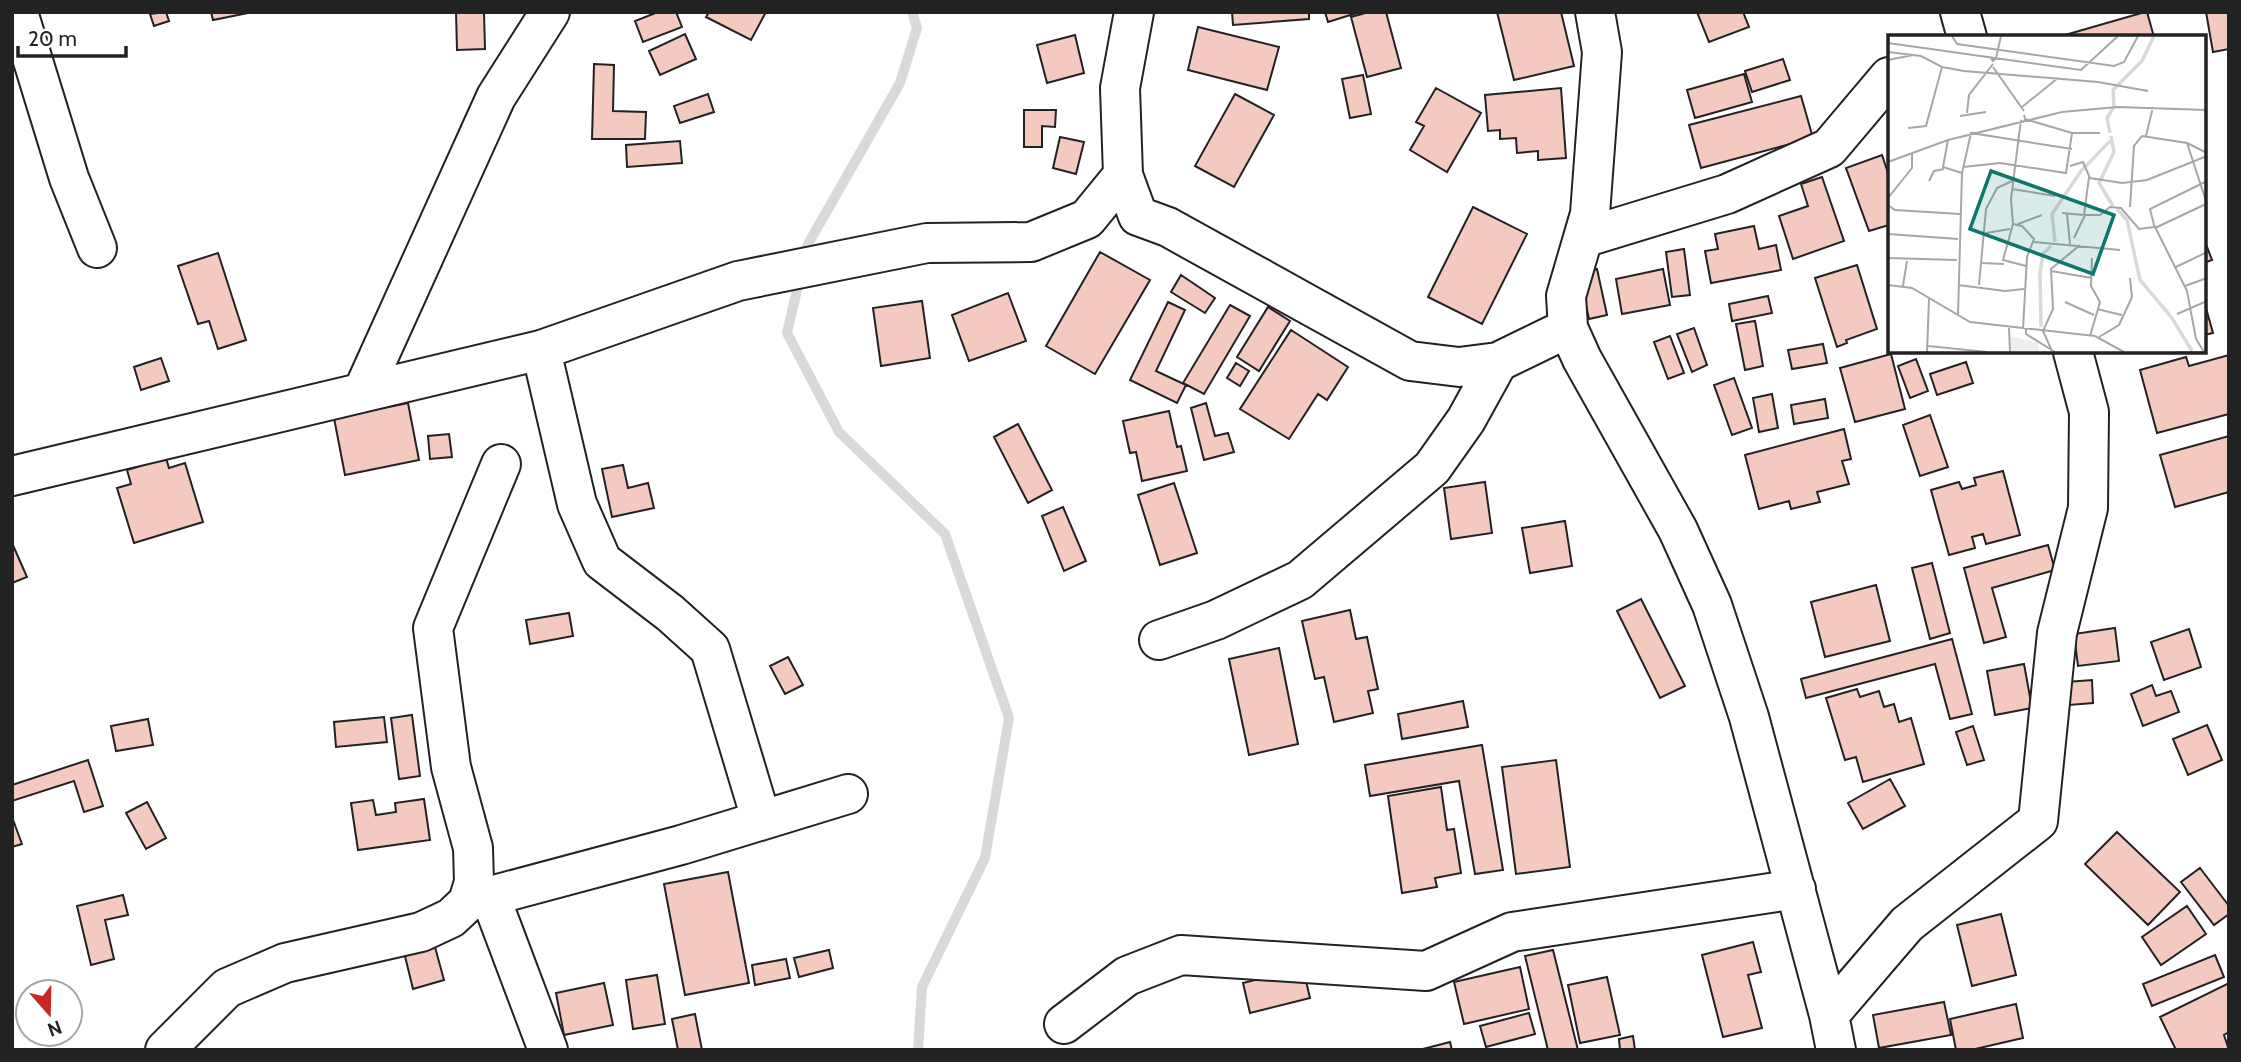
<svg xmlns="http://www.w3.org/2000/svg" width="2241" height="1062" viewBox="0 0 2241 1062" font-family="Cabin,sans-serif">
<rect width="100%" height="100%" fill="#fff"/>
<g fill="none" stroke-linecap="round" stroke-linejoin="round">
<!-- stream -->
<path stroke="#d9d9d9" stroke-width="10" d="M804,261L808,244L900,83L917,28L912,12
M800,277L787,333L839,432L945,534L1009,718L985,858L922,987L918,1050"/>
</g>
<!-- building -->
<path fill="#f3c9c0" stroke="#222" stroke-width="2" d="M166,12L169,21L154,26L150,14Z
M211,12H253L213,20Z
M456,12H484L485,49L457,50Z
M658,12H676L682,27L643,42L635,21Z
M709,12H766L751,40L706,17Z
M1232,12H1309V19L1233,25Z
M1325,12H1360L1328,22Z
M1369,12H1386L1401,68L1367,77L1351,17Z
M1497,12H1561L1574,66L1514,80Z
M1697,12H1743L1749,27L1709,42Z
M2147,12L2154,37H2058L2145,12Z
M2206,12H2229V49L2213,52Z
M1198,27L1279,47L1267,90L1188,70Z
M685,34L696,59L660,75L649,51Z
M1075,35L1084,73L1047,83L1037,45Z
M1783,59L1790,80L1752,92L1745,71Z
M594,64L614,65L613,111L646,112L645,139H592Z
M1744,74L1752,102L1695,118L1687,90Z
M1363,75L1371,114L1350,118L1342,79Z
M1436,88L1481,113L1447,172L1410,150L1424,126L1416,122Z
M1561,88L1566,158L1538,160V151L1517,153L1516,138L1500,139V130L1488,131L1485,95Z
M708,94L714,112L680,123L674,106Z
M1235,94L1274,115L1234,187L1195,166Z
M1801,96L1813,138L1701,168L1689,125Z
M1024,110H1056L1055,127L1042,126V147H1024Z
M1060,137L1084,142L1076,174L1053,168Z
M680,141L682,163L627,167L626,145Z
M1882,155L1889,176V225L1869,231L1846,168Z
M1822,177L1844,241L1793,259L1779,216L1808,206L1801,184Z
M1473,207L1527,234L1482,324L1428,297Z
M1754,226L1759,249L1776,245L1781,270L1711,283L1705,251L1718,249L1715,234Z
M2204,239L2212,260L2204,263Z
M1684,249L1690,295L1672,297L1666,252Z
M1100,252L1150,280L1095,374L1046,346Z
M218,253L246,340L218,349L209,321L198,324L178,266Z
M1857,265L1877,329L1846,340L1847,343L1837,347L1815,278Z
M1597,269L1607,315L1589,319L1579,274Z
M1663,269L1670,305L1622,314L1616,279Z
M1181,275L1215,298L1205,313L1171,292Z
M1008,293L1026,341L969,361L952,315Z
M1768,296L1772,313L1732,321L1729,304Z
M922,301L930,358L881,366L873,308Z
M2204,301L2213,333L2204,335Z
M1168,302L1185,310L1156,371L1186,385L1177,403L1130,380Z
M1230,305L1250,316L1204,394L1183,383Z
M1268,307L1290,321L1259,371L1237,357Z
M1755,321L1763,366L1745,370L1736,324Z
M1694,328L1707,365L1692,372L1677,334Z
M1291,330L1348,367L1327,400L1318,394L1289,439L1240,409Z
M1670,336L1684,373L1668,379L1654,342Z
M1823,344L1827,363L1792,369L1788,350Z
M1891,354L1905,409L1855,422L1840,368Z
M2229,355V414L2157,433L2140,370L2186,357L2189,366Z
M161,358L169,381L141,390L134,367Z
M1916,359L1928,391L1910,398L1898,366Z
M1966,362L1973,383L1937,395L1930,374Z
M1236,363L1249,371L1240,386L1227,378Z
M1734,378L1752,428L1732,435L1714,385Z
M1772,394L1778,428L1759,432L1753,398Z
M1825,399L1828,418L1794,424L1791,405Z
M408,403L419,460L345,475L334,418Z
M1206,403L1215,436L1228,433L1234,452L1204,460L1191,408Z
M1169,411L1177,447L1181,446L1187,471L1142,481L1136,452L1130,453L1123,421Z
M1930,415L1948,467L1920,476L1903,425Z
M1018,424L1052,490L1028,503L994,437Z
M1844,429L1851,459L1842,461L1849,484L1817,492L1820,502L1791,509L1789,501L1759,509L1745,455Z
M449,434L452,457L430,459L428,436Z
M2229,436V492L2175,507L2160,455Z
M166,458L169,468L185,463L203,522L134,543L117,488L131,484L127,470Z
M623,465L628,488L648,483L654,508L612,517L602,469Z
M2003,471L2020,535L1986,544L1983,534L1972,537L1975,548L1949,555L1931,490L1959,482L1962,489L1976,485L1974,478Z
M1485,482L1492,533L1451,539L1444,488Z
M1174,483L1197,553L1160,565L1138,495Z
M1063,507L1086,561L1064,571L1042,516Z
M1565,521L1572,566L1530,573L1522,528Z
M12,543L27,577L12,583Z
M2048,545L2055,570L1992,588L2006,637L1984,643L1964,568Z
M1932,563L1950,633L1930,639L1912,568Z
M1876,585L1890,641L1825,657L1811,602Z
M1641,599L1685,686L1660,698L1617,611Z
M1350,610L1356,639L1367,637L1378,689L1368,691L1373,713L1334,722L1324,677L1315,679L1302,621Z
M569,613L573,636L530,644L526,620Z
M2115,628L2119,661L2078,666L2074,634Z
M2189,629L2201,667L2164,680L2151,642Z
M1952,639L1972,714L1950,719L1935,664L1806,698L1801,679Z
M1279,648L1298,744L1249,755L1229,659Z
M788,657L803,685L785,694L770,666Z
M2024,664L2032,708L1995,715L1987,671Z
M2092,680L2093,703L2069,705L2067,682Z
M2152,685L2156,696L2171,691L2179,712L2143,726L2131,694Z
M1857,689L1860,697L1879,691L1884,707L1894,704L1899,722L1911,718L1924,764L1863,782L1856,757L1845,760L1826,698Z
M1463,701L1468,727L1402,739L1398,714Z
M412,715L420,776L399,779L391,718Z
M384,717L387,742L336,747L334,722Z
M148,719L153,745L116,751L111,726Z
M2207,725L2222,760L2188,775L2173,739Z
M1973,726L1984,760L1967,765L1956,732Z
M1482,745L1503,870L1475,874L1459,781L1370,796L1365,765Z
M88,760L103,806L84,812L74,781L12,801V785Z
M1556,760L1570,867L1516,874L1502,767Z
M1890,779L1905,806L1863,829L1848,803Z
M1441,787L1447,830L1454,829L1461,873L1435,878L1437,887L1402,893L1388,796Z
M424,799L430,840L358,850L351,803L373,800L376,815L396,812L395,803Z
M147,802L166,838L146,849L126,813Z
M12,817L22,844L12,847Z
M2117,832L2180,892L2148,925L2085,864Z
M2200,868L2229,906V914L2214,925L2181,882Z
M728,872L749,983L685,995L664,884Z
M123,895L128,915L105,920L114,959L91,965L77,906Z
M2187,906L2206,934L2161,965L2142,937Z
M2001,914L2016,975L1972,986L1957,925Z
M432,936L444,980L413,989L402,944Z
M1753,942L1761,972L1748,975L1762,1028L1723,1037L1702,955Z
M829,950L833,968L799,977L794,958Z
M1553,950L1578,1050H1548L1525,956Z
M2215,955L2224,977L2152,1006L2143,984Z
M786,959L790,978L755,985L752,965Z
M1520,967L1529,1009L1464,1024L1454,982Z
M1303,968L1310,998L1250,1013L1243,983Z
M657,975L665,1024L633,1029L626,980Z
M1607,977L1620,1035L1580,1043L1568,985Z
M604,983L613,1025L564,1035L556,993Z
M2229,983V1032L2224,1035L2229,1050H2176L2160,1017Z
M1944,1002L1951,1035L1879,1048L1873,1015Z
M2016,1004L2023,1038L1971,1050H1956L1950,1019Z
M1529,1013L1535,1034L1486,1047L1480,1026Z
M695,1014L702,1050H678L672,1019Z
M1633,1036L1635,1050H1620L1619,1039Z
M1450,1042L1452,1050H1419Z"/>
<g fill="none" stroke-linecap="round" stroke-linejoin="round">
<!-- minor casing -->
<g stroke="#222" stroke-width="42">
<path id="minor" d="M18,12L69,178L97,248
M1134,12L1120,88L1123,175L1138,216L1168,227L1410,361L1459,367L1498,362L1568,328
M1595,12L1602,52L1590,214L1566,296L1568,328L1582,359L1678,530L1712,605L1749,717L1829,1015L1836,1050
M1960,12L1967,37
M1583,238L1727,194L1829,148L1889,77
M541,350L577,504L602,561L670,613L710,649L761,819
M363,391L496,97L550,12
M12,476L541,350L738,281L927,243L1031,242L1087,219L1123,175
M1159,640L1216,620L1300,580L1432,468L1466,420L1498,362
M490,896L548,1050
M468,902L681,845L848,794
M1829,1015L1907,924L2038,821L2057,633L2088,508L2089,412L2073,352
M1064,1024L1127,976L1181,955L1426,971L1512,932L1796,889
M165,1050L227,988L285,963L421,932L451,918L468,902L474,882L473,848L451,767L433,628L501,464"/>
</g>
<!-- minor -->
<use href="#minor" stroke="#fff" stroke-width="38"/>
</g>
<!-- overview -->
<g transform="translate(1888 35)">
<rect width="318" height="318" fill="#fff"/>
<path d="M121,301L150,308L151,317H124Z" fill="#eee"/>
<path fill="none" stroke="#d9d9d9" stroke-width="3.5" d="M222,98L219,83L226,72L225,55L254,26L266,1M223,101L226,117L211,148L225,171M229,174L239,185L252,245L284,283L304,316M167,207L164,179L193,136L222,106M153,292L152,238L155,219L163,211"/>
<path fill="none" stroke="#a7a7a7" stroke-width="2" d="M64,1L69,9L226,31L236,27L250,1M0,8L193,35L230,1M0,17L33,21L54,32L76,36L210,47L260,56M102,22L105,26L108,23L113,1M0,25L25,20M105,32L136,76M134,72L170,43M79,78L81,60L105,29M136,80L137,84L184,98H212M72,81L98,77M133,85L123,164L125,189L115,225L138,231M20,93L38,91L54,32M258,101L265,72M60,105L55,132L74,138M299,108L319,118M0,127L60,105L174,77L229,72L319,75M182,131L195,127L202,143L234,148L259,145L319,121M75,132L112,128L178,138L184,98M41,146L46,136L56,134M124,154L167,161M0,163L24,133V118M0,170L7,175L72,179M242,172L246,111L254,101L299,108L319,169M174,178L195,180M179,179L182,209M196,180L201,142M125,189L134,191L146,204L139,222L135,294M130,189L154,180M267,193L318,169M98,198L122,194M0,199L70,204M186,203L197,180H212L222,172L233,173L251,194L266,192M146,207L232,215M0,223L69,225M94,228L116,229M288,232L319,217M163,236L204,243M0,250L24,253L82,287L207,301L236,317M70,250L117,256L136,254M91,250L98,174L109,153L124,146M15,251L19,226M297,251L319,243M177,267L206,280M209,274L234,280M289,279L319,266M70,280L74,138L83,98L184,114M121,293L122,317M138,294V299L167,317M202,301L212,267L203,251L204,223M211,302L231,290L244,262L242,243M40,311L99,317M164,316L155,296L165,274L163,234L192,210M39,317L41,264M289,317H315M316,317L308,304L299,256L266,190L262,174L319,146"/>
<path fill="#0f766e" fill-opacity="0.15" stroke="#0f766e" stroke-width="3.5" d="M103,136L226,180L205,239L82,194Z"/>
<rect width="318" height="318" fill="none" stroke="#222" stroke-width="3.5"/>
</g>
<!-- border -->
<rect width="2241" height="1062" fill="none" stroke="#222222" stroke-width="28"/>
<!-- north arrow -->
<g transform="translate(49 1013) rotate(160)"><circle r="33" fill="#ffffff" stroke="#a7a7a7" stroke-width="2"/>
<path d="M0-5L12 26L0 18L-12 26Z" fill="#c62828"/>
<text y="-10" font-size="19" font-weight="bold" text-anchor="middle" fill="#222222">N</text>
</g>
<!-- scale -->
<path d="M18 46v10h108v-10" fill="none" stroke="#222222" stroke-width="3.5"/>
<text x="28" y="46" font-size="21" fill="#222222" stroke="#ffffff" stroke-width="5" paint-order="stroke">20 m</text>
</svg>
